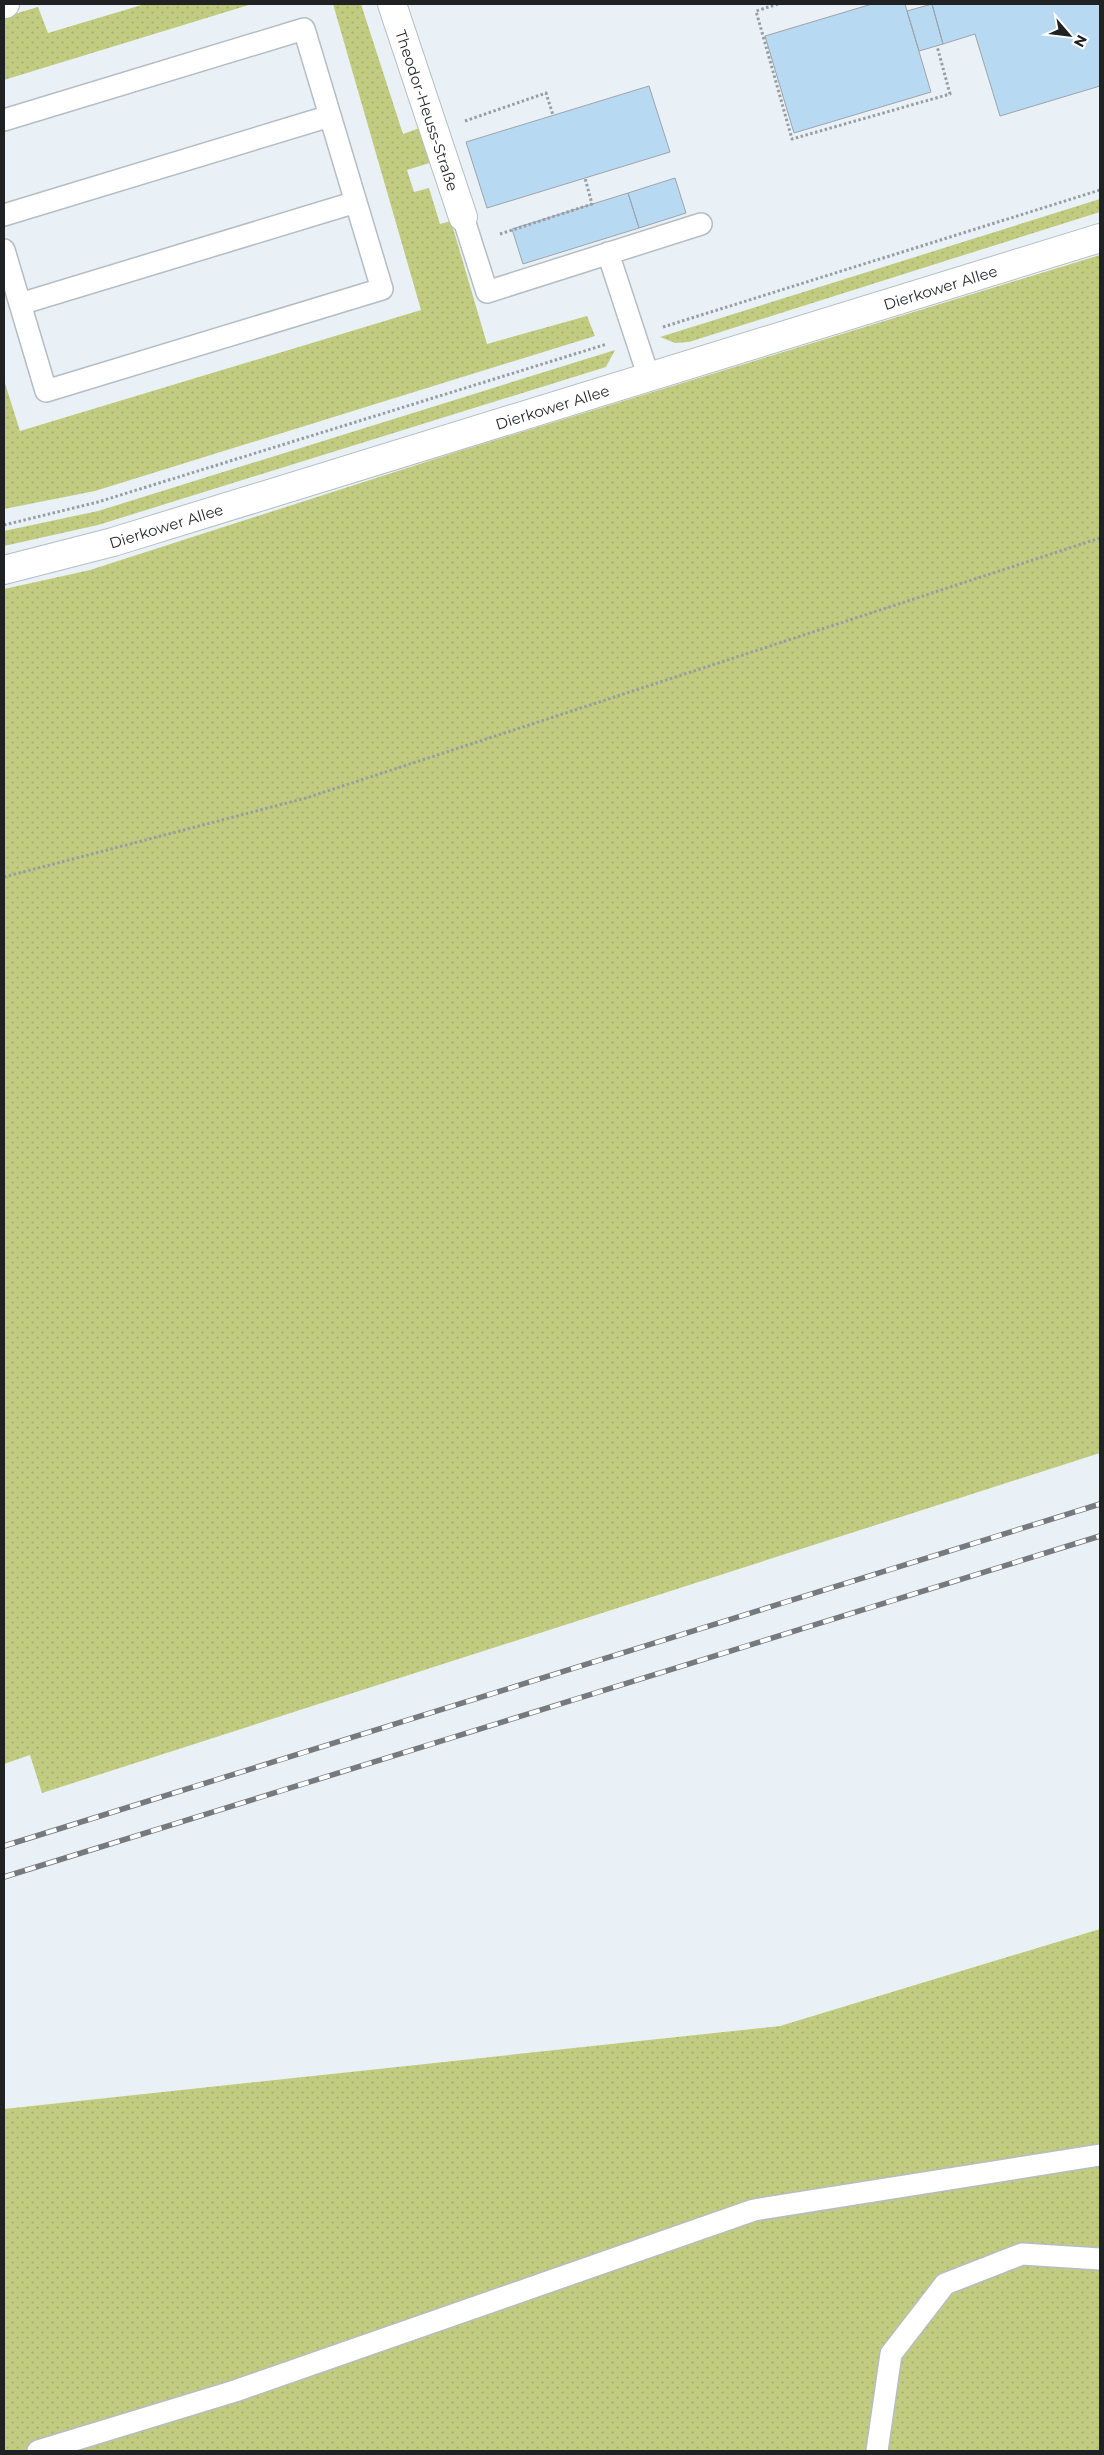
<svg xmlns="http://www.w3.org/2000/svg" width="1104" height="2455" viewBox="0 0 1104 2455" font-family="Montserrat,sans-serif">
<defs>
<pattern id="grass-dots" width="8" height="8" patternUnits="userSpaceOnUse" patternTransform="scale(1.25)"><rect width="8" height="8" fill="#c2cc81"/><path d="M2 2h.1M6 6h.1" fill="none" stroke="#a6af6f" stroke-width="1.8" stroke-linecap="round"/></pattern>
</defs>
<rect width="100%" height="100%" fill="#e9f1f7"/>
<!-- grass -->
<path fill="url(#grass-dots)" d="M145,4H252L4,80V17L38,7L48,33Z
M333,4H361L403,134L425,126L433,162L407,170L414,192L429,188L440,224L451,221L487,344L587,316L595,336L95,491L4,509V380L20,431L421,310Z
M1100,199V212L689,342L675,343L660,337Z
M1100,255V1453L42,1793L30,1755L4,1764V589L90,570L460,451Z
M615,350L606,367L98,525L4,546V531L98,511Z
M1100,1929V2451H4V2109L780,2026Z"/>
<!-- building -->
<path fill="#b8d9f2" stroke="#9da4aa" d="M872,4H905L931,92L794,133L765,36Z
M932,4H1100V86L1000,116L975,34L943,44Z
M932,4L943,44L919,51L907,11Z
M649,86L670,152L487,208L466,142Z
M675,178L686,213L639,228L628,193Z
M628,193L639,228L523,264L512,229Z"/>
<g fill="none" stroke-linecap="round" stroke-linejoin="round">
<!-- lane casing -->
<g stroke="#b5bdc2" stroke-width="24">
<path id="lane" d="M4,120L304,29L382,289L46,391L4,250
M4,215L330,116
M463,217L487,292L701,224
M608,253L649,378
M20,304L356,202
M38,2451L235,2391L754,2210L1100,2155
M877,2451L891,2354L945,2284L1022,2254L1100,2259"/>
</g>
<!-- street casing -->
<g stroke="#b5bdc2" stroke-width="30">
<g id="street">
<path d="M4,4H5"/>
<path id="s1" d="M392,4L463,217"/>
</g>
</g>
<!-- secondary casing -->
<g stroke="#b5bdc2" stroke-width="30">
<g id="secondary">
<path id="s2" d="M4,570L113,542L1100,238"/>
</g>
</g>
<!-- path -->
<path stroke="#989da2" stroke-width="3" stroke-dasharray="2.5 2.5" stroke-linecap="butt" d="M778,4L756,11L792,139L950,94L937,46
M465,121L546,93L553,115
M500,234L592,204L585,178
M663,327L1100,190
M4,525L98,502L607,344
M4,877L306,798L1100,538"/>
<!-- lane -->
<use href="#lane" stroke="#fff" stroke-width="21"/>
<!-- street -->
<use href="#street" stroke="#fff" stroke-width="28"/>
<!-- secondary -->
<use href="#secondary" stroke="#fff" stroke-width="28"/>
<!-- rail casing -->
<g stroke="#767a7e" stroke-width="5.5">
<path id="rail" d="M4,1846L1100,1504
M4,1877L1100,1536"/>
</g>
<!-- rail -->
<use href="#rail" stroke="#fff" stroke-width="4" stroke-dasharray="11" stroke-linecap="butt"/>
</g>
<g text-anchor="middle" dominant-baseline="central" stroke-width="4" stroke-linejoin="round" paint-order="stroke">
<!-- street labels -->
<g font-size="15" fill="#1f2123" stroke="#fff">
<text stroke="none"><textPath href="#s1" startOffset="112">Theodor-Heuss-Straße</textPath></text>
<text stroke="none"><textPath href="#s2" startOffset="978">Dierkower Allee</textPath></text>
<text stroke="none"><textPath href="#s2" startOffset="572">Dierkower Allee</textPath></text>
<text stroke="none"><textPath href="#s2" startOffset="168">Dierkower Allee</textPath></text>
</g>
</g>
<!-- border -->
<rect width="1104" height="2455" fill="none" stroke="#1f2123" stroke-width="10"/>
<!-- north arrow -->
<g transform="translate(1069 35) rotate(118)" stroke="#ffffff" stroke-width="4" paint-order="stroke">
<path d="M0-4L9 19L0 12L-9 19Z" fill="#1f2123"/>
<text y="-8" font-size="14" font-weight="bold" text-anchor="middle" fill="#1f2123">N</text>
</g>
</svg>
